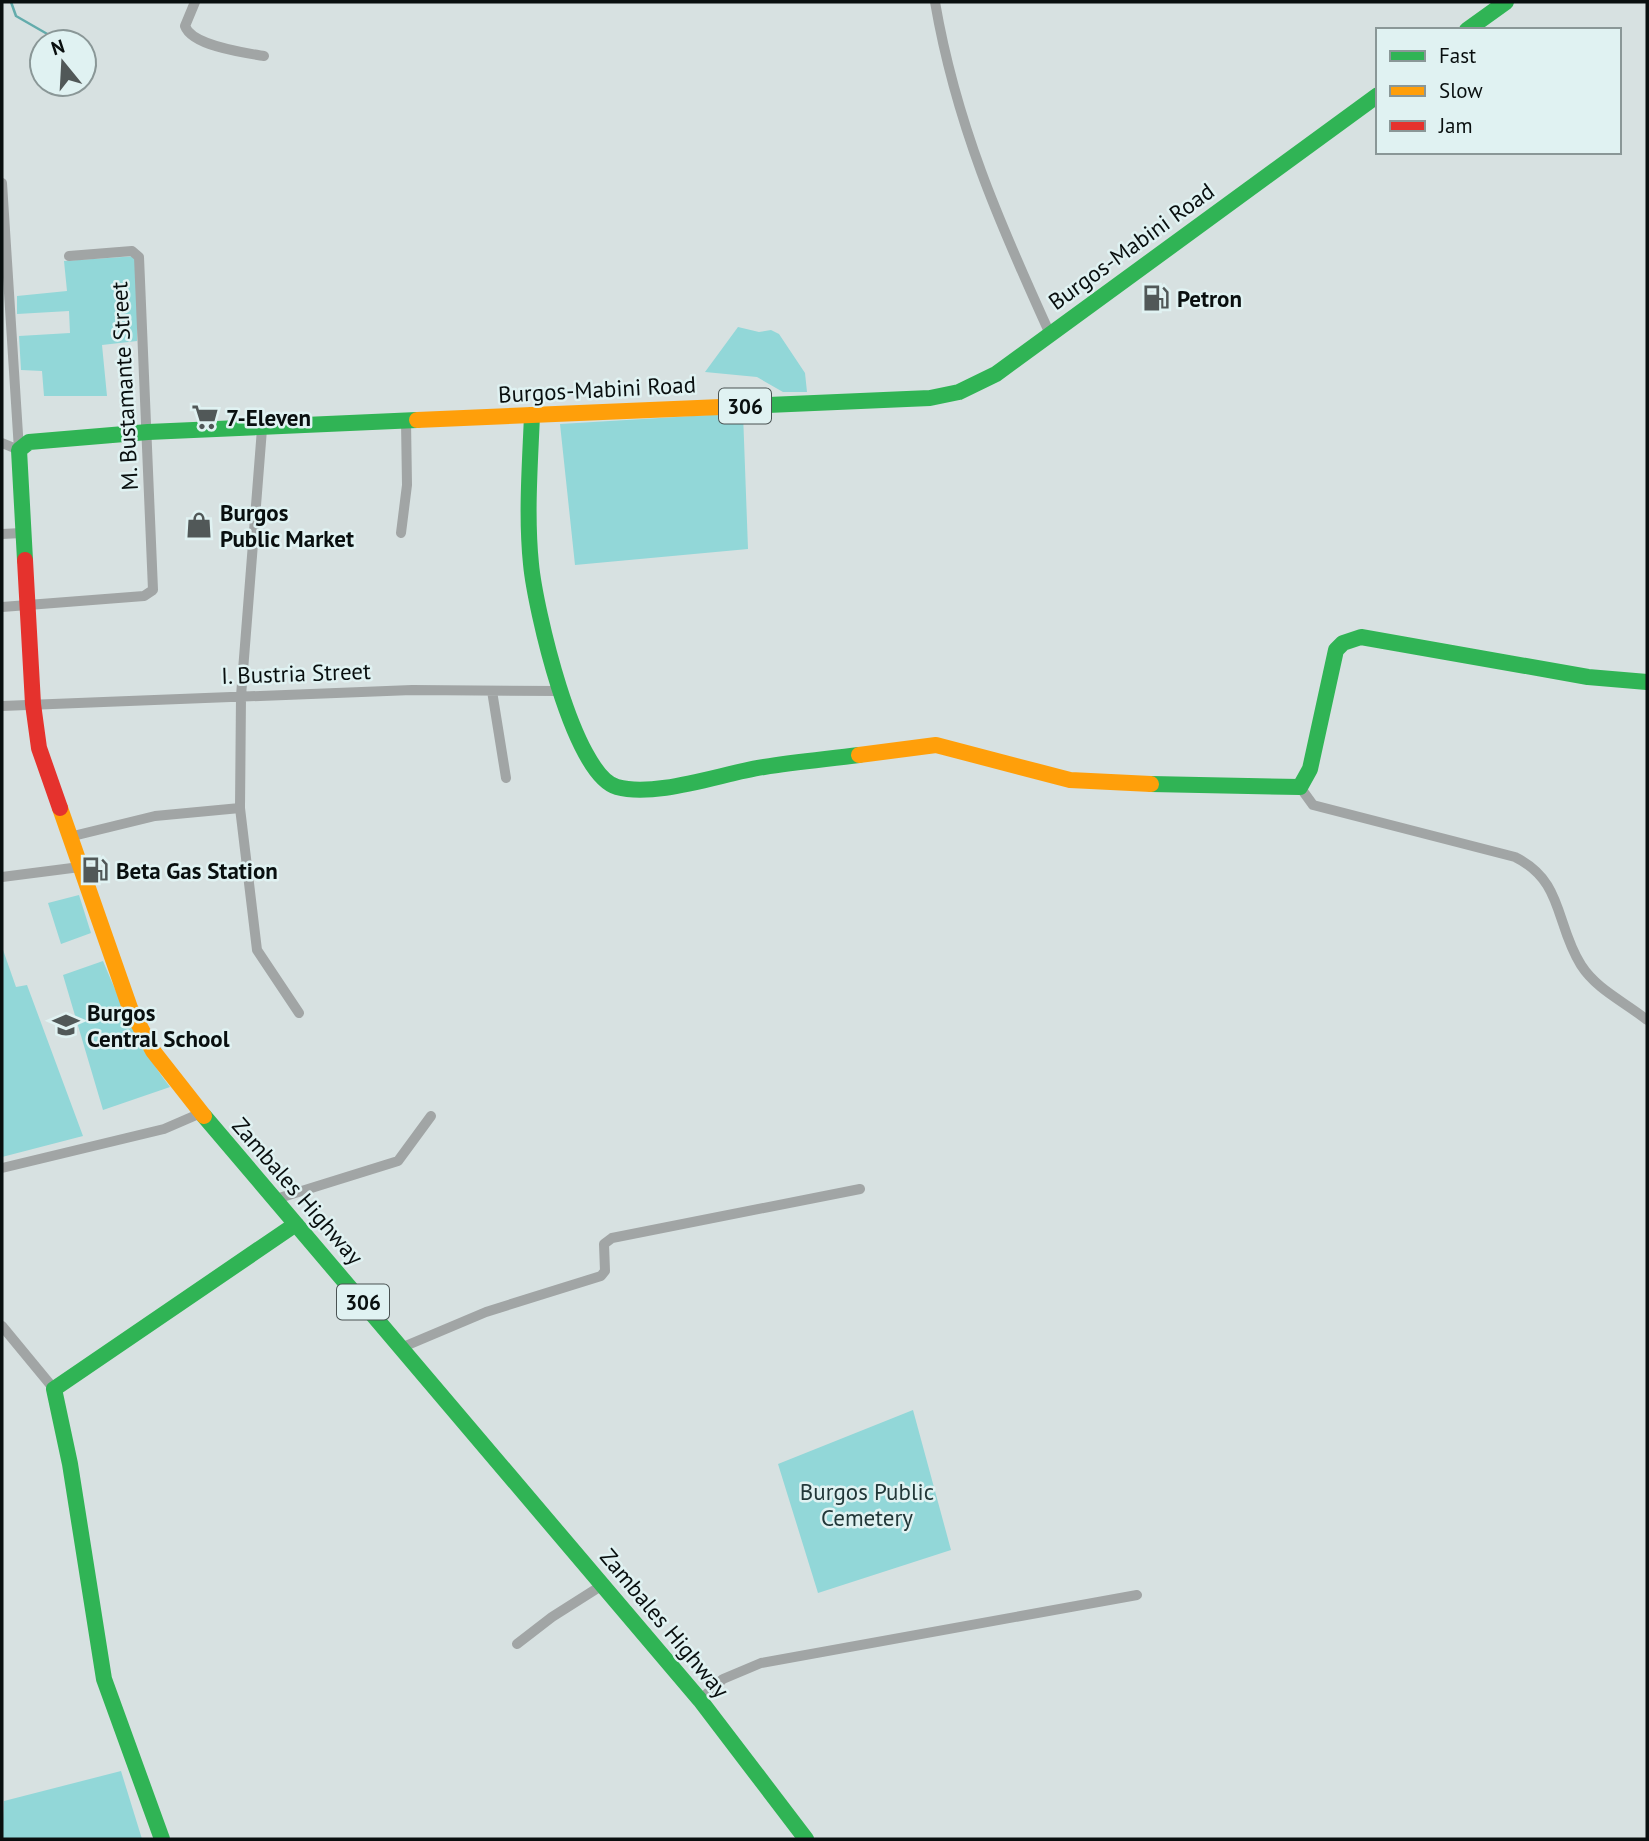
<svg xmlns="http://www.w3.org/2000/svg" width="1649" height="1841" viewBox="0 0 1649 1841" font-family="'PT Sans',sans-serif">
<rect width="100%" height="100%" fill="#d7e1e1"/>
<!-- green -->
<path fill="#92d7d8" d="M137,256V341L102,345L107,396H44L42,371L21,370L19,336L70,333L69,311L17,314V296L67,291L64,261Z
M738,327L759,332L771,330L779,334L805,373L807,392H783L757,377L705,372Z
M743,413L748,549L575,565L560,424Z
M79,895L91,933L61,944L48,903Z
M2,947L16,987L27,985L83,1136L2,1157Z
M103,961C122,1006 140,1049 170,1087L103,1110L63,975Z
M913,1410L951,1550L818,1593L778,1464Z
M121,1771L142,1839H2L4,1801Z"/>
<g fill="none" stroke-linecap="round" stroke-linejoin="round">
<!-- stream -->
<path stroke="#63acac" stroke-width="2.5" d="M11,2L16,16L56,39"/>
<!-- street -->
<path stroke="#a1a5a5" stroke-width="10" d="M195,2L185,26C192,46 245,53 264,56
M935,2C956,124 999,222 1050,334
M2,183L19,450L2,443
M262,429L241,696L240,808L257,950L299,1013
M401,533L407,485L406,421
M2,534L22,533
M2,607L144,596L153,590L139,257L132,251L69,256
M492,691L506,778
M2,706L412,690L560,691
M1300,787L1313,805L1515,857C1564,881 1555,924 1581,965C1597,990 1625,1002 1647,1020
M69,837L155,816L240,808
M2,877L80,867
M2,1168L164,1129L201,1113
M276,1199L398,1161L431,1116
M2,1326L54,1389
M403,1347L486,1312L601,1276L605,1271L604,1244L612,1238L860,1189
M517,1644L552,1617L604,1584
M700,1700L723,1679L761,1663L1137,1595"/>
<!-- fast -->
<path stroke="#30b455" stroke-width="16" d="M1467,30L1506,2
M745,406L930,398L959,392L996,374L1378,95
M532,415C530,465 526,515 531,564C535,607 573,775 617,787C656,798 723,773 764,767C796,762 828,759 859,755
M25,560L19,450L29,442L148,432L417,420
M1151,784L1300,787L1310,769L1336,650L1343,643L1361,637L1588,677L1647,682
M204,1116L700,1700L806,1839
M162,1839L104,1679L70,1464L54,1389L296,1224"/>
<!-- slow -->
<path stroke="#ff9f0a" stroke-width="16" d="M417,420L745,406
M859,755L936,745L1070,780L1151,784
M60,808L130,1008L153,1051L204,1116"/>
<!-- jam -->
<path stroke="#e5322d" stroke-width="16" d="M25,560L33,704L39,748L60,808"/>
</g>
<!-- icons -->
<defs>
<g id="fuel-bare" transform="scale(2.1)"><path d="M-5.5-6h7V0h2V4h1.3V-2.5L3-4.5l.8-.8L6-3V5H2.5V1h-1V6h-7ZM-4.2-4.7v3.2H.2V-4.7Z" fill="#515858" stroke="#e0f2f2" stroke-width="2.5" paint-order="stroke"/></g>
<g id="supermarket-bare" transform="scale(2.1)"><path d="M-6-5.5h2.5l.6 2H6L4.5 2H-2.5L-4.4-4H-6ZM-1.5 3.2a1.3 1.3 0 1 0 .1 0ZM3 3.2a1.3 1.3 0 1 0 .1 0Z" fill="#515858" stroke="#e0f2f2" stroke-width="2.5" paint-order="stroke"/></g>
<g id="shop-bare" transform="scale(2.1)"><path d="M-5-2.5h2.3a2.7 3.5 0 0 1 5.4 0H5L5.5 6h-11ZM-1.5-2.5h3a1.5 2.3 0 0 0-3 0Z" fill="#515858" stroke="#e0f2f2" stroke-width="2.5" paint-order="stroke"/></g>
<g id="school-bare" transform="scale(2.1)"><path d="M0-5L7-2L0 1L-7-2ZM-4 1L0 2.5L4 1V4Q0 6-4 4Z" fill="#515858" stroke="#e0f2f2" stroke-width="2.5" paint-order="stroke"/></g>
</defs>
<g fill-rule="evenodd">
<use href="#fuel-bare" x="1156" y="298"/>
<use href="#supermarket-bare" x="205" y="417"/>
<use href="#shop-bare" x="199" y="525"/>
<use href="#fuel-bare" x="95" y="870"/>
<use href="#school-bare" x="66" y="1025"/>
</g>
<g text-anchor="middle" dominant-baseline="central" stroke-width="5" stroke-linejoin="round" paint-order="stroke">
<!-- shield labels -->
<g fill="#e0f2f2" stroke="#4a5353" stroke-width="2">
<rect x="719" y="388.5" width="52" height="35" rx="5"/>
<rect x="337" y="1284.5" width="52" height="35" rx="5"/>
</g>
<g font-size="21" font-weight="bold" fill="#090f0f">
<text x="745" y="406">306</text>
<text x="363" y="1302">306</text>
</g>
<!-- street labels -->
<g font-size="23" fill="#090f0f" stroke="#e0f2f2">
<text transform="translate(1131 246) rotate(-36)">Burgos-Mabini Road</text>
<text transform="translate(124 386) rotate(-93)">M. Bustamante Street</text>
<text transform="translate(597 389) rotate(-3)">Burgos-Mabini Road</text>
<text transform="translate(296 673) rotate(-2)">I. Bustria Street</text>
<text transform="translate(298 1191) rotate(49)">Zambales Highway</text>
<text transform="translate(665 1623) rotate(50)">Zambales Highway</text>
</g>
<!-- poi labels -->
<g font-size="23" font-weight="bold" fill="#090f0f" stroke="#e0f2f2" text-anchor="start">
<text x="1177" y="298">Petron</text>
<text x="226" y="417">7-Eleven</text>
<text x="220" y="512">Burgos<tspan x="220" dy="26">Public Market</tspan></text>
<text x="116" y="870">Beta Gas Station</text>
<text x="87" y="1012">Burgos<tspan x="87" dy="26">Central School</tspan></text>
</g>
<!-- park labels -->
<g font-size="23" fill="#213738" stroke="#e0f2f2">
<text x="867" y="1491">Burgos Public<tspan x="867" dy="26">Cemetery</tspan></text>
</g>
</g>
<!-- border -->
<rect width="1649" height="1841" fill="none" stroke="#090f0f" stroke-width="7"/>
<!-- legend -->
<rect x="1376" y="28" width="245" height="126" fill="#e0f2f2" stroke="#8a9797" stroke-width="2"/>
<rect x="1390" y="51" width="35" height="10" fill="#30b455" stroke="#8a9797" stroke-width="2"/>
<text x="1439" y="63" font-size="21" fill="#090f0f">Fast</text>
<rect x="1390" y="86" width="35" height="10" fill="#ff9f0a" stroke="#8a9797" stroke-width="2"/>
<text x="1439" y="98" font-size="21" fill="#090f0f">Slow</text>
<rect x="1390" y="121" width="35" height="10" fill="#e5322d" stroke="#8a9797" stroke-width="2"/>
<text x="1439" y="133" font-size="21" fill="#090f0f">Jam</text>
<!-- north arrow -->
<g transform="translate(63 63) rotate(342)"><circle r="33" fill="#e0f2f2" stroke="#8a9797" stroke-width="2"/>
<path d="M0-5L12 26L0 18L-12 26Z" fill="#515858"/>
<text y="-10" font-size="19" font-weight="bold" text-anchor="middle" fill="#090f0f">N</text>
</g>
</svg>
